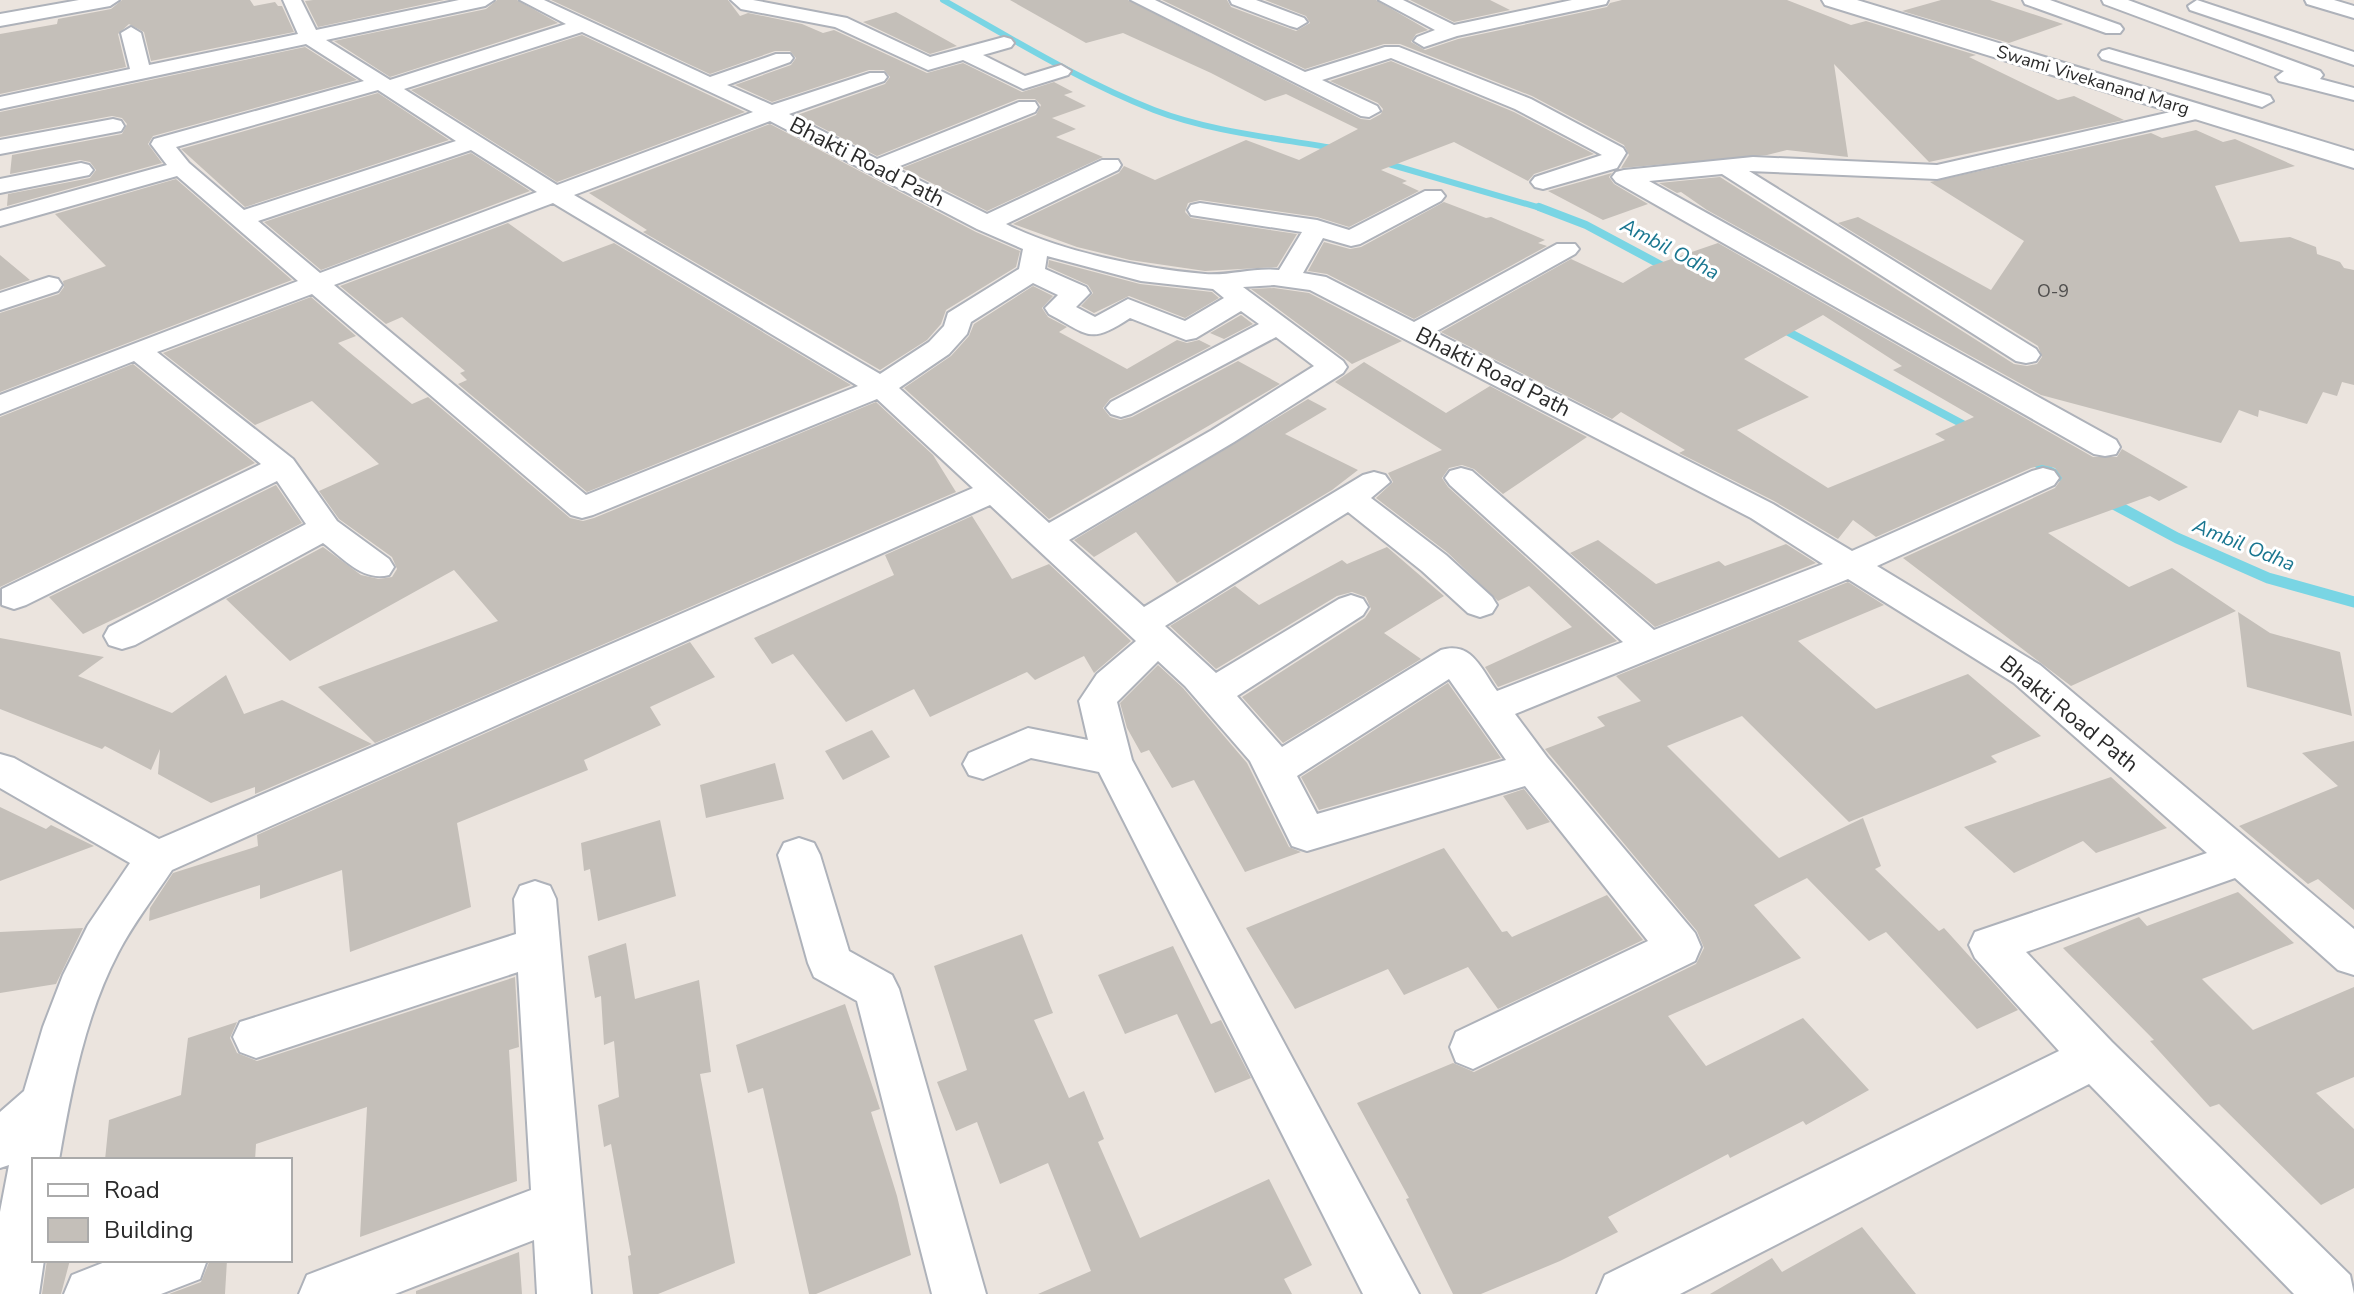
<svg xmlns="http://www.w3.org/2000/svg" width="2354" height="1294" viewBox="0 0 2354 1294" font-family="'Nunito Sans',sans-serif">
<rect width="100%" height="100%" fill="#ebe4de"/>
<g fill="none" stroke-linecap="round" stroke-linejoin="round">
<!-- stream-far2 -->
<path stroke="#79d5e4" stroke-width="6" d="M943,0C1011,38 1080,81 1154,110C1211,132 1277,138 1338,149
M1382,162L1544,209"/>
<!-- stream-far1 -->
<path stroke="#79d5e4" stroke-width="8" d="M1539,207L1586,225L1672,271
M1779,327L1972,429
M2030,460L2068,480"/>
<!-- stream -->
<path stroke="#79d5e4" stroke-width="11" d="M2064,478L2071,482
M2108,501L2177,538L2268,578L2354,602"/>
</g>
<!-- building -->
<path fill="#c4bfb9" fill-rule="evenodd" d="M122,0H250L254,6L275,2L278,6H282L294,32L151,61L144,32L129,24L118,34L126,67L0,94V34L57,24L58,19L111,9Z
M313,0H444L318,27L305,1Z
M497,0H517L558,23L390,77L334,41L486,9Z
M551,0H728L740,16L748,13L802,24L823,33L834,30L927,73L963,63L1022,92L1054,82L1073,92L1064,95L1086,106L1052,118L1076,129L1056,137L1103,157L987,211L902,168L1036,115L1041,105L1035,99H1018L877,156L797,115L885,84L890,77L884,70H869L772,102L735,85L791,65L796,58L790,51H775L710,74Z
M1010,0H1128L1361,119L1370,120L1381,114L1383,109L1378,103L1330,81L1391,61L1514,112L1594,154L1534,174L1528,181L1454,142L1381,170L1407,181L1402,183L1419,191L1349,227L1317,217L1200,200L1188,203L1185,212L1191,218L1297,234L1277,267L1205,271L1130,260L1077,247L1013,224L1119,173L1124,166L1155,180L1246,140L1299,160L1358,129L1286,94L1265,101L1211,73L1123,33L1086,43Z
M1162,0H1227L1231,7L1296,31L1310,23L1306,16L1265,0H1376L1428,30L1416,34L1411,42L1425,50L1458,39L1607,7L1610,3L1622,0H1787L1851,25L1866,21L1976,55L1969,57L2058,100L2074,96L2124,120L1929,162L1834,64L1848,157L1787,150L1767,155L1621,168L1629,155L1624,145L1532,96L1400,44H1384L1305,69Z
M1410,0H1490L1510,10L1454,22Z
M1941,0H1990L2063,24L2009,43L1902,11Z
M896,12L957,46L930,54L863,22Z
M582,35L745,112L557,182L411,90Z
M305,47L357,80L153,136L148,144L162,163L7,206L8,194L90,178L96,170L90,162L80,160L10,174L12,155L122,134L127,124L122,118L112,116L0,137V112Z
M378,93L449,140L245,207L181,149Z
M770,124L976,232L1020,251L1016,267L946,310L941,324L927,340L880,370L643,232L647,230L589,193Z
M2196,130L2223,142L2235,139L2295,166L2215,186L2240,242L2290,237L2316,247L2317,254L2340,262L2344,268L2354,270V385L2342,382L2337,396L2323,392L2307,424L2259,410L2258,417L2239,410L2221,443L2041,395L1707,210L1681,192L1677,193L1659,183L1720,177L2014,364L2027,366L2037,364L2042,357L2038,346L1838,223L1858,217L1991,290L2024,241L1930,182L2151,133L2162,138Z
M471,153L530,191L321,270L264,222Z
M1612,173L1609,177L1614,184L1648,204L1603,220L1548,191Z
M176,179L292,280L0,392V313L59,294L64,287L63,281L106,266L55,214Z
M1444,202L1486,218L1491,217L1545,240L1538,243L1547,246L1414,319L1327,274L1308,271L1324,242L1350,249L1361,247Z
M508,223L563,262L614,243L851,385L587,492L458,384L467,380L460,373L465,371L402,317L386,324L340,286Z
M1718,243L2093,457H2117L2122,449L2188,487L2159,501L2150,496L2048,533L2129,587L2172,568L2236,611L2071,686L1903,558L2055,488L2062,478L2055,468L2042,465L2031,468L1876,537L1853,520L1838,539L1774,501L1679,453L1685,450L1621,412L1612,419L1441,332L1571,259L1623,283L1651,266ZM1823,315L1902,366L1893,370L1974,417L1935,434L1945,440L1828,488L1737,430L1809,397L1744,359Z
M0,255L30,280L0,290Z
M1049,260L1140,284L1212,292L1219,298L1185,318L1129,296L1094,313L1081,306L1093,293L1088,285L1048,267Z
M1033,286L1053,296L1042,308L1048,317L1067,327L1059,332L1127,369L1177,340L1187,343L1199,340L1211,346L1110,399L1103,408L1110,417L1120,420L1132,417L1238,361L1280,384L1049,519L904,388L951,356L969,336L974,324Z
M1274,288L1309,293L1402,341L1352,364L1251,289Z
M311,297L356,336L338,343L412,404L428,397L570,518L583,521L594,518L876,402L933,455L956,492L375,743L318,687L498,621L454,570L290,661L226,599L323,547L361,575L379,579L392,577L397,569L392,557L339,519L319,491L379,464L312,401L255,425L163,353Z
M1241,315L1253,324L1224,339L1210,333Z
M1364,362L1446,413L1490,386L1587,437L1503,494L1474,469L1462,465L1449,468L1442,478L1448,487L1617,641L1498,687L1485,667L1572,627L1529,586L1498,601L1448,553L1376,498L1393,482L1388,473L1442,450L1335,382Z
M133,364L255,463L0,587V417Z
M1308,399L1327,409L1285,434L1358,470L1332,490L1177,583L1136,532L1094,557L1074,540Z
M276,485L302,523L154,600L83,634L49,597Z
M972,516L1012,579L1049,564L1131,641L1094,673L1084,656L1035,680L1027,672L930,717L914,689L846,722L793,654L772,664L754,638L894,575L885,555Z
M1598,540L1656,584L1719,561L1725,566L1786,544L1816,563L1655,627L1570,553Z
M1387,547L1444,596L1384,633L1421,659L1283,743L1242,697L1365,618L1371,609L1366,597L1352,592L1337,596L1216,669L1170,626L1235,586L1259,605L1342,560L1347,564Z
M1848,582L1884,605L1798,641L1876,709L1968,674L2041,736L1991,756L1997,762L1849,822L1742,716L1667,746L1779,858L1863,818L1881,866L1875,869L1939,931L1944,928L2018,1010L1977,1029L1886,932L1869,941L1807,878L1754,905L1801,958L1668,1016L1706,1066L1803,1018L1869,1090L1806,1125L1803,1121L1730,1158L1728,1154L1608,1217L1618,1232L1560,1261L1481,1294H1453L1406,1199L1409,1198L1357,1103L1453,1063L1474,1072L1696,964L1704,948L1697,931L1545,749L1605,726L1597,717L1641,701L1616,676Z
M2238,612L2270,633L2340,652L2352,716L2247,687Z
M0,638L104,657L78,676L172,713L226,675L244,714L282,700L372,744L255,794V787L211,803L158,774L160,749L151,770L105,746L102,749L0,709Z
M690,642L715,677L650,707L661,725L584,760L588,770L457,823L471,907L350,952L342,870L260,899V885L149,921L150,908L173,873L258,846L257,835Z
M1158,665L1183,688L1247,763L1289,847L1301,852L1245,872L1194,780L1172,788L1149,750L1141,753L1127,728L1120,703Z
M1448,683L1501,758L1319,810L1301,777Z
M872,730L890,757L843,780L825,751Z
M2354,741V910L2318,879L2308,884L2239,826L2338,786L2302,753Z
M775,763L784,799L706,818L700,785Z
M2111,777L2167,828L2096,853L2083,841L2014,873L1964,827Z
M1524,789L1550,822L1527,830L1503,796Z
M0,807L46,829L51,825L94,846L0,881Z
M660,820L676,896L598,921L590,869L584,871L581,843Z
M1444,848L1502,932L1507,931L1512,937L1607,895L1643,940L1498,1009L1468,967L1404,995L1388,969L1295,1009L1246,928Z
M2238,892L2294,943L2202,979L2253,1030L2354,987V1077L2316,1093L2354,1129V1188L2321,1205L2219,1104L2210,1107L2150,1041L2154,1040L2063,948L2139,917L2147,926Z
M83,928L56,984L0,993V932Z
M1022,934L1053,1013L1034,1020L1069,1098L1084,1091L1104,1139L1098,1142L1140,1238L1269,1179L1312,1265L1284,1279L1292,1294H1038L1091,1271L1048,1163L1000,1184L977,1122L956,1131L937,1082L967,1070L934,966Z
M626,943L635,999L699,980L711,1072L700,1074L735,1263L658,1294H633L628,1256L631,1255L611,1144L604,1147L598,1105L619,1097L614,1041L604,1045L601,996L595,998L588,956Z
M1173,946L1211,1024L1221,1020L1251,1078L1215,1093L1177,1014L1125,1034L1098,975Z
M515,977L519,1047L509,1050L517,1181L360,1237L367,1107L256,1144L255,1160H105L109,1120L181,1095L188,1038L237,1022L230,1038L237,1053L257,1061Z
M845,1004L880,1109L871,1112L897,1196L911,1255L816,1294H809L763,1088L748,1093L736,1045Z
M1862,1227L1916,1294H1710L1772,1258L1782,1272Z
M519,1252L522,1294H416V1291Z
M47,1260H70L61,1294H42Z
M210,1260H227L225,1294H169L201,1282Z"/>
<g fill="none" stroke-linecap="round" stroke-linejoin="round">
<!-- minor casing -->
<g stroke="#aeb2ba" stroke-width="4">
<path id="minor" d="M79,0H119L110,6L0,26V14Z
M283,0H301L316,30L459,0H494L485,6L326,40L390,80L566,24L520,0H544L710,77L776,54H790L793,58L790,62L727,85L772,105L870,73H884L887,77L884,81L789,114L877,159L1019,102H1035L1038,107L1035,112L895,168L987,214L1102,160H1118L1121,165L1118,170L1006,224C1059,251 1144,269 1205,274C1229,276 1255,267 1279,270L1302,232L1191,215L1188,210L1191,205L1200,203L1317,220L1349,230L1425,191H1441L1445,196L1441,201L1360,244L1351,246L1323,238L1303,273L1326,277L1414,322L1557,244H1575L1579,249L1575,254L1435,332L1773,504L1852,551L2032,471L2043,468L2054,471L2059,478L2054,485L1877,566L2040,665L2354,929V975L2338,970L2235,878L2026,952L2112,1042L2350,1275L2354,1294H2294L2089,1084L1680,1294H1597L1605,1275L2059,1051L1975,958L1969,945L1975,932L2207,853L2014,683L1848,579L1515,714L1547,757L1695,933L1701,947L1695,961L1473,1069L1456,1062L1450,1047L1456,1032L1648,941L1525,786L1307,851L1292,846L1250,761L1185,686L1158,661L1117,702L1132,760L1419,1294H1363L1099,772L1031,758L983,779L969,775L963,764L969,753L1028,728L1088,740L1079,701L1097,674L1136,641L990,505L172,870C154,897 133,924 118,953C85,1016 71,1090 59,1160H34V1260H44L39,1294H0V1212L9,1165L0,1168V1112L24,1091L43,1027L63,975L88,925L130,863L0,788V754L14,758L159,839L973,488L877,399L593,515L582,518L571,515L312,294L157,352L293,459L337,521L389,559L394,567L389,575C363,582 343,558 323,543L135,645L122,649L109,645L104,636L109,627L306,524L277,481L26,605L14,609L2,605V589L261,464L134,361L0,414V395L298,281L177,176L0,226V211L167,165L151,144L154,139L364,81L306,44L0,109V97L130,69L121,33L131,27L141,33L149,65L298,34ZM582,32L753,112L557,185L404,89ZM378,90L456,141L244,210L189,163L176,147ZM770,121L977,229L1023,249L1019,269L948,313L944,326L929,342L880,374L574,195ZM471,150L537,192L320,273L258,221ZM553,203L858,386L586,495L334,285ZM1047,256L1141,281L1213,289L1224,298L1185,321L1128,299L1095,317L1076,307L1090,293L1086,287L1045,269ZM1033,283L1058,295L1045,308L1049,314C1089,335 1089,345 1130,318L1186,340L1196,338L1241,311L1259,324L1111,402L1106,408L1111,414L1121,417L1131,414L1276,337L1314,366L1212,430L1049,523L899,388L949,354L967,334L971,322ZM1274,285L1310,290L1751,518L1823,564L1654,630L1472,471L1461,468L1450,471L1445,478L1450,485L1623,642L1497,691C1481,669 1472,641 1441,650L1282,747L1237,696L1363,615L1368,607L1363,599L1351,595L1339,599L1216,673L1165,626L1348,512L1422,571L1468,613L1480,617L1492,613L1497,605L1492,597L1446,555L1371,498L1390,482L1385,475L1374,472L1363,475L1144,607L1069,540L1234,442L1343,373L1347,367L1343,361L1243,287ZM1449,679L1506,760L1317,814L1297,776Z
M731,0H753L847,18L930,57L1004,37L1011,39L1014,43L1011,47L983,55L1025,76L1061,65L1071,71L1068,75L1023,89L963,60L928,70L835,27L741,9Z
M1131,0H1155L1305,72L1385,47H1399L1531,99L1623,148L1626,153L1617,168L1543,189L1535,187L1531,182L1535,177L1602,155L1515,109L1391,58L1322,80L1377,106L1380,111L1369,117L1361,116Z
M1230,0H1256L1304,18L1307,22L1297,28L1290,26L1232,4Z
M1379,0H1403L1454,25L1572,0H1608L1606,4L1457,36L1424,47L1414,41L1417,37L1435,30Z
M2023,0H2050L2120,25L2123,29L2120,33H2106L2025,4Z
M2102,0H2128L2320,71L2323,75L2320,79L2354,88V100L2279,81L2276,77L2284,71L2104,4Z
M2197,0L2354,52V65L2190,10L2188,6Z
M2305,0H2334L2354,6V18L2307,4Z
M2109,49L2270,96L2273,101L2262,107L2102,59L2099,55L2102,51Z
M2197,106L2205,107L2208,112L2205,117L1937,179L1749,171L2036,349L2040,355L2036,361L2026,363L2016,361L1722,174L1649,181L2116,440L2120,447L2116,454L2105,456L2094,454L1616,182L1612,177L1616,172L1624,170L1753,157L1937,165Z
M113,119L121,121L124,126L121,131L0,154V140Z
M81,163L89,165L93,170L89,175L0,193V179Z
M49,277L58,279L62,285L58,291L0,310V293Z
M799,838L814,843L820,855L849,951L892,975L899,989L986,1294H932L857,1001L814,977L808,963L778,855L784,843Z
M535,881L550,886L556,899L591,1294H537L534,1240L395,1294H299L307,1275L531,1190L518,972L256,1058L240,1052L233,1037L240,1022L516,934L514,899L520,886Z
M110,1260H207L200,1279L161,1294H64L72,1275Z"/>
</g>
<!-- secondary casing -->
<g stroke="#aeb2ba" stroke-width="4">
<path id="secondary" d="M1822,0H1857L2354,151V168L1825,5Z"/>
</g>
<!-- minor -->
<use href="#minor" fill="#fff" fill-rule="evenodd"/>
<!-- secondary -->
<use href="#secondary" fill="#fff" fill-rule="evenodd"/>
</g>
<g text-anchor="middle" dominant-baseline="central" stroke-width="6" stroke-linejoin="round" paint-order="stroke">
<!-- far-street labels -->
<g font-size="18" fill="#2a2a2a" stroke="#fff">
<text transform="translate(2093 80) rotate(17)">Swami Vivekanand Marg</text>
</g>
<!-- number labels -->
<g font-size="18" fill="#504f4e">
<text x="2053" y="291">O-9</text>
</g>
<!-- far-water labels -->
<g font-size="20" font-style="italic" fill="#197690" stroke="#fff">
<text transform="translate(1670 249) rotate(28)">Ambil Odha</text>
<text transform="translate(2244 545) rotate(22)">Ambil Odha</text>
</g>
<!-- street labels -->
<g font-size="22" fill="#2a2a2a" stroke="#fff">
<text transform="translate(867 162) rotate(27)">Bhakti Road Path</text>
<text transform="translate(1493 372) rotate(27)">Bhakti Road Path</text>
<text transform="translate(2069 714) rotate(39)">Bhakti Road Path</text>
</g>
</g>
<!-- legend -->
<rect x="32" y="1158" width="260" height="104" fill="#ffffff" stroke="#aaaaaa" stroke-width="2"/>
<rect x="48" y="1184" width="40" height="12" fill="#ffffff" stroke="#aaaaaa" stroke-width="2"/>
<text x="104" y="1198" font-size="24" fill="#2a2a2a">Road</text>
<rect x="48" y="1218" width="40" height="24" fill="#c4bfb9" stroke="#aaaaaa" stroke-width="2"/>
<text x="104" y="1238" font-size="24" fill="#2a2a2a">Building</text>
</svg>
